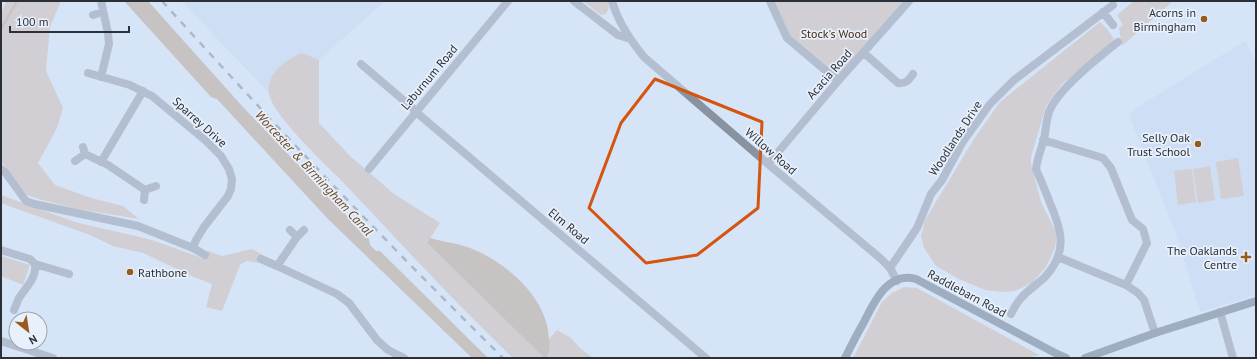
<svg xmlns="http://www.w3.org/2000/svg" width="1257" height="359" viewBox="0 0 1257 359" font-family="'PT Sans',sans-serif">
<rect width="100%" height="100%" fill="#d5e4f7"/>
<!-- built -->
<path fill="#c5d8f0" d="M181,1H385L275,99Z
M1245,41L1256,62V295L1200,312L1176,234L1129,115L1136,108Z"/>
<!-- green -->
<path fill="#ccb7a6" d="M7,1H61L50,27L46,71L63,108L57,128L38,163L55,185L91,198L123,206L139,219L78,209L42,200L27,195L1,161V12Z
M583,1H608L609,8L606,14L601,15Z
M773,1H907L838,78L789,37Z
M1134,1H1173L1122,46L1119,28L1123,25L1117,15Z
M1100,22L1107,29L1114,39L1111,45L1062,84L1046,106L1031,157V164L1041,202L1057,234L1055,248L1046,267L1032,283L1015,291L1004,292L985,290L959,279L936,266L924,248L921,236L925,220L974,139L1000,102Z
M302,53L319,60V123L350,156L394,194L440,223L427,243L544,358H513C452,300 396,238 338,177C322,161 273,115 269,94C266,73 285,60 302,53Z
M1238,158L1244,196L1221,199L1216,162Z
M1210,166L1215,200L1198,203L1193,169Z
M1192,169L1196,202L1178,205L1174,171Z
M1,195L75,222L152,240L202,258L208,251L222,256L252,249L263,255L259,263L246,261L240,265L222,311L206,307L212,284L194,277L143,253L113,246L90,235L1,203Z
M1,256L30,265L23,285L1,276Z
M904,287L917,288L1039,355L1027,358H853L882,302L892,293Z
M557,330L571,338L580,348L593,358H549V339Z"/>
<!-- water -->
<path fill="#b89b83" d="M124,1H148L242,106L369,239L370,245L376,251H380L488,358H472L328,219L217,99L211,97Z
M430,238C444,242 462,244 475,250C509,265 548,299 549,340C550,346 549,352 548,358H544L427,243Z"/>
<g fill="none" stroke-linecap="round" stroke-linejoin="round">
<!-- stream -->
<path stroke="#b89b83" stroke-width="2.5" d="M1,29L17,1"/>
<!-- street -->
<path stroke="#89929f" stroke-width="8" d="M101,1L108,33L109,44L101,77
M574,1L618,35L630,39
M612,1C618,22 630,40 644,57L768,164L880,258L890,268L897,281
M770,1L787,38L838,81
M1103,12L1113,25
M93,15L103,12
M864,53L898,83C906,84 909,80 913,74
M361,64L416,111
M88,73L130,85L152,96L205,140L221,156L229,169L232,179L231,189L228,196L204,227L196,240L193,248
M416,112L706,358
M1043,140L1103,158L1111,168L1132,220L1143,229L1147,243L1126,285
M83,147L85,154L108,165L145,190L144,200
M75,161L85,154
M101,162L143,91
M768,164L838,81L909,1
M1,169L5,172L26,201L34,204L138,226L193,248L205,255
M369,169L508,1
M145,190L156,186
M290,230L297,237
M1,250L30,259L35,264L69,274
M1058,257L1126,285L1138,293L1144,300L1155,333
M261,259L277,266L337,294L349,303L377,340L388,350L404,358
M277,266L297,237L304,230
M890,268L917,228L931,194L942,180L962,143L990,104L1014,80L1113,5
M14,310C16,306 17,302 19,298C26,287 37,278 35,264
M1220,312L1233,358
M1011,314C1014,308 1017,302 1022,297C1029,289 1038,284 1045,277C1068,252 1062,231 1050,203C1046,192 1041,181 1036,169C1037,159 1041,150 1044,139C1046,131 1046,121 1049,112C1058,89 1098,58 1118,42
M1,341L53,358"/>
<!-- secondary -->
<path stroke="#5e6c7e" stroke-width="8" d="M845,358C851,346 857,334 864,322C874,302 888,271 916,279L1057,354L1066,358
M1085,358L1155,333L1256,301"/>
<!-- rail -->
<path stroke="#7a8491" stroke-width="2.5" stroke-dasharray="7 7" stroke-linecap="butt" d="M162,1C272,123 386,242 503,358"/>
</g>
<!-- marked area -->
<path d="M0 0H1257V359H0ZM655,79L762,122L758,208L697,255L646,263L589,208L621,123Z" fill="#d5e4f7" fill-opacity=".55" fill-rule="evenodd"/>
<path fill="none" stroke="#d55510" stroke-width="3" stroke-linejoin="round" d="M655,79L762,122L758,208L697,255L646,263L589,208L621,123Z"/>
<!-- markers -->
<g fill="#985b1e" stroke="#e8f0fc" stroke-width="1.5">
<circle cx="1204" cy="19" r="4"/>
<circle cx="1198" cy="144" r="4"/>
<path d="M1244 251h4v4h4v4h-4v4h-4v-4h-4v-4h4z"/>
<circle cx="130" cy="272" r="4"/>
</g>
<g text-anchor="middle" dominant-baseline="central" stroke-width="3.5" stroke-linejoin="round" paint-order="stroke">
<!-- poi labels -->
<g font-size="12" fill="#2b3038" stroke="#e8f0fc" text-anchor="end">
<text x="1196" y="12">Acorns in<tspan x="1196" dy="14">Birmingham</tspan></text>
<text x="1190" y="137">Selly Oak<tspan x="1190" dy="14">Trust School</tspan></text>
<text x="1237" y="250">The Oaklands<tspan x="1237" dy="14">Centre</tspan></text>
<text x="138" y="272" text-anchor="start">Rathbone</text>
</g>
<!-- park labels -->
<g font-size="12" fill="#4a2b0d" stroke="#e8f0fc">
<text x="834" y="33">Stock's Wood</text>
</g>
<!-- street labels -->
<g font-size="12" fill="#2b3038" stroke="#e8f0fc">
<text transform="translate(829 74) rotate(-49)">Acacia Road</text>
<text transform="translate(429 77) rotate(-50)">Laburnum Road</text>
<text transform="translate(200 122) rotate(42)">Sparrey Drive</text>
<text transform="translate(955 138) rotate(-57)">Woodlands Drive</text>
<text transform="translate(771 151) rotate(41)">Willow Road</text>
<text transform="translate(569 226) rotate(40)">Elm Road</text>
<text transform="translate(967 293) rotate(28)">Raddlebarn Road</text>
</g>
<!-- water labels -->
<g font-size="13" font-style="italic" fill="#6e451e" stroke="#e8f0fc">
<text transform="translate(314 173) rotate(47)">Worcester &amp; Birmingham Canal</text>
</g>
</g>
<!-- border -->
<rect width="1257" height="359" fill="none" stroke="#2b3038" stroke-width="4"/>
<!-- north arrow -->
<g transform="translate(28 331) rotate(150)"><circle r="19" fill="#e8f0fc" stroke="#9ca3ae"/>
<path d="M0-3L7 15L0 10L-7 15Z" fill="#985b1e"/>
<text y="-6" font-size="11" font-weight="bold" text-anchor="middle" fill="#2b3038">N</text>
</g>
<!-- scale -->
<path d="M10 26v6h119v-6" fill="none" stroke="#2b3038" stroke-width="2"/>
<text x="16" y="26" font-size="12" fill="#2b3038" stroke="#e8f0fc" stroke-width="3" paint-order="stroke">100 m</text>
</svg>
